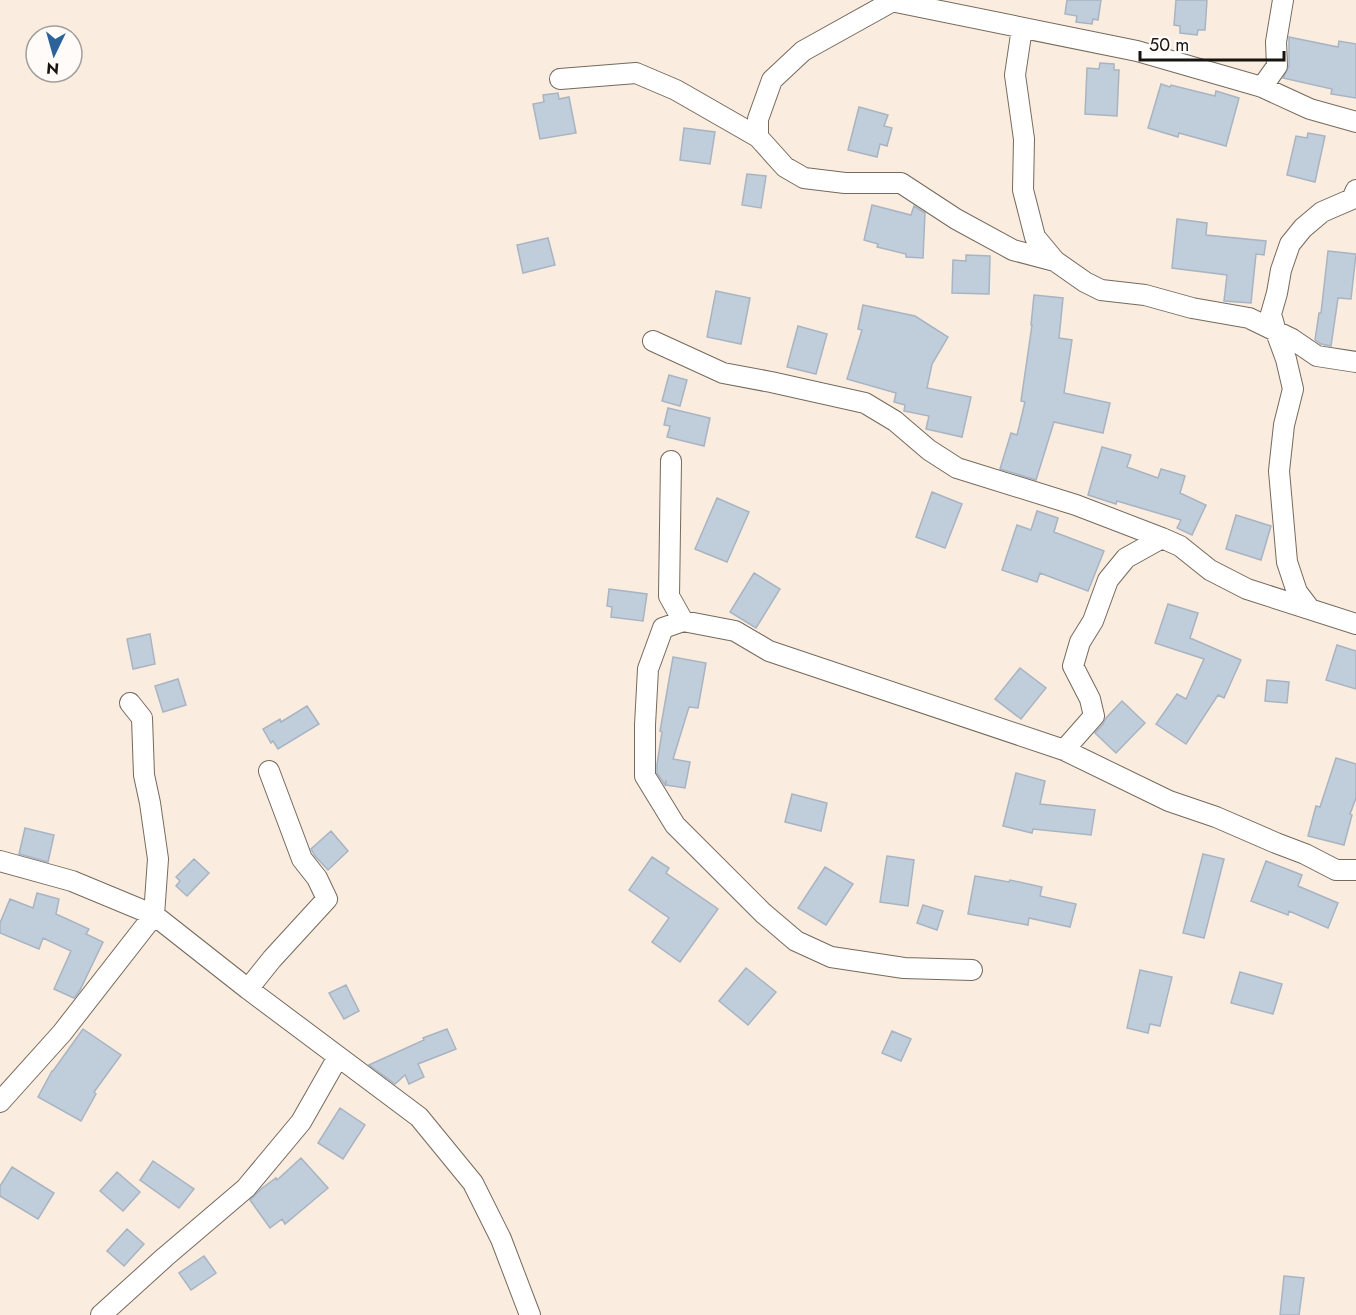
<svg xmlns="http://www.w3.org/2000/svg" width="1356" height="1315" viewBox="0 0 1356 1315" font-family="Jost,sans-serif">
<rect width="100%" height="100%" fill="#faecde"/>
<!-- building -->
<path fill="#c0cddb" stroke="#a8b4c2" stroke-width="1.5" d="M1067,0H1101L1098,20L1093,19L1092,24L1076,22L1077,16L1065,14Z
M1176,0H1207L1205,30H1198L1197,35L1180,33V26L1174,25Z
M1289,37L1338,47L1339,41L1356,44V98L1331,94L1332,89L1283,78L1289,66Z
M1100,63L1114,64V70H1119L1117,116L1085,114L1087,68L1099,69Z
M1161,84L1170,87L1171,85L1215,96L1216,91L1239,98L1226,146L1179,133L1178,137L1148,128Z
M558,93L559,99L569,97L576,133L540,139L533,104L544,102L543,95Z
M859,107L888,115L884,126L892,128L887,146L880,144L877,157L848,150Z
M684,128L715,132L710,164L680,160Z
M1308,133L1325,136L1315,182L1287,175L1296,136L1307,138Z
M747,174L766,176L761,208L742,205Z
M872,205L911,215L914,206L925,213L923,258L906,257V254L877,247L878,244L864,240Z
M1177,219L1207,223L1206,235L1266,241L1264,255L1256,254L1251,303L1224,301L1227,275L1172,268Z
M548,238L555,265L523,273L517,245Z
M1328,251L1356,254L1351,299L1338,298L1331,346L1321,344L1315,340L1319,313H1321Z
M966,255L990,256L989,294L952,293L953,260L966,261Z
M716,291L750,298L741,344L707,337Z
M1034,295L1063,298L1059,338L1072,340L1064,393L1110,403L1103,433L1054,422L1036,480L1000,469L1011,433L1017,435L1025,402L1021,401L1032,325H1031Z
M863,305L915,316L948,337L932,364L927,388L971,397L962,437L926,429L929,416L904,411L905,405L894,402L896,393L847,379L862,330L858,329Z
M798,326L827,334L816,374L787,367Z
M669,375L687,380L680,406L662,401Z
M668,408L710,418L704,446L667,437L670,426L664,425Z
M1102,447L1131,455L1127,467L1158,478L1161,469L1185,476L1180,493L1206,505L1192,535L1177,528L1181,520L1117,501L1116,504L1088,495Z
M932,492L962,504L945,548L916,537Z
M717,498L749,512L727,562L695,549Z
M1037,511L1058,518L1054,532L1104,551L1088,591L1040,573L1037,582L1002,570L1017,525L1031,530Z
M1236,515L1271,526L1261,560L1226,549Z
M754,573L780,589L756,628L730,612Z
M609,589L647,594L643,621L611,617L612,607L607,606Z
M1168,604L1198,613L1190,638L1241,660L1224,698L1218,695L1186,744L1156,724L1177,694L1186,699L1204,659L1155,643Z
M150,634L155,664L133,669L127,639Z
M1337,645L1356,651V689L1326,680Z
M673,657L706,663L698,708L689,707L673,759L690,762L685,788L666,785V780L665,785L657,773V764L662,732L660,731Z
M1020,668L1046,688L1021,719L995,699Z
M178,679L186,705L163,712L155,686Z
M1267,680L1289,682L1287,703L1265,701Z
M1122,701L1145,723L1116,753L1095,733L1103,724L1106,718Z
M307,706L319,724L278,749L273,741L271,743L263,729L280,719L281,722Z
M1336,758L1356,764V798L1350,814L1352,815L1344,845L1308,836L1316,806L1320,807Z
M1016,773L1045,781L1040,804L1095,810L1091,835L1033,829L1032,833L1003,826Z
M792,794L827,803L821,831L785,822Z
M25,828L54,835L48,862L19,854Z
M331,831L348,851L328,870L315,856L311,849Z
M1203,854L1224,859L1204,938L1183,933Z
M887,856L914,860L908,906L880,902Z
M652,857L669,868L666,873L718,909L680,962L652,942L669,918L629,890Z
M194,859L209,873L187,896L176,886L180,881L176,877Z
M1266,861L1302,875L1298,886L1338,903L1328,928L1289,911L1288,915L1251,901Z
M825,867L853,884L826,925L798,908Z
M975,876L1009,882L1010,880L1042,887L1040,896L1076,904L1070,927L1029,918L1028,925L968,914Z
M37,893L59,899L56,914L89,929L86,934L103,942L80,990L74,998L54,989L71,951L43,938L39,949L0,933V923L10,899L33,908Z
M923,905L943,911L937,930L917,923Z
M746,968L776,992L748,1025L719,1001Z
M1140,970L1172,977L1160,1026L1150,1024L1148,1033L1127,1028Z
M1240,972L1282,984L1273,1014L1231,1003Z
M346,985L359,1011L344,1019L329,993Z
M83,1029L121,1055L94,1092L96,1094L81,1121L38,1097L52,1071H53Z
M447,1029L456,1049L418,1064L424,1077L409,1084L405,1075L395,1084L369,1065L424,1040L423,1038Z
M892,1031L911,1039L901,1061L882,1053Z
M340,1108L365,1125L343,1159L318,1143Z
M301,1158L328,1188L285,1224L282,1219L270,1228L250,1200L261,1189L276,1178L277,1180Z
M153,1161L194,1189L179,1208L140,1180Z
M12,1167L54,1193L38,1219L0,1196V1186Z
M117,1172L140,1192L123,1211L100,1191Z
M127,1229L144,1244L124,1266L107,1251Z
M204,1256L216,1273L191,1290L179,1273Z
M1284,1276L1304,1278L1299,1315H1280Z"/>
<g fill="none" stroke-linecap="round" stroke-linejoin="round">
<!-- street casing -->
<g stroke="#756a5d" stroke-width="22">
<path id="street" d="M886,0L1137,51L1262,87L1310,109L1356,122
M893,1L803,51L772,80L758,119V137L785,167L804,178L845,183H901L956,219L1013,250L1055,261
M1022,28L1015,75L1024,139L1023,190L1035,237L1055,261L1085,282L1101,290L1145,295L1192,308L1249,318L1292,339L1317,356L1356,362
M560,79L636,73L676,90L758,137
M1262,87L1277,66L1276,42L1283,0
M653,341L723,373L771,382L865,403L895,421L929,450L957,468L1076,505L1162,538L1180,546L1210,570L1247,589L1356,624
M671,461L669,596L683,621
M1310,609L1297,592L1287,562L1279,471L1284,425L1293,389L1286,359L1276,332L1271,314L1277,293L1281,270L1290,244L1303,228L1322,212L1352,199L1356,190
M1064,750L1094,716L1090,699L1073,666L1080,642L1093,621L1108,580L1126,558L1162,538
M0,861L72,881L154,915L248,989L419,1117L473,1183L501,1239L530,1315
M972,970L904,968L831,957L796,941L763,913L675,825L645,776V725L648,669L663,628L683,621L735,631L769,651L1064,750L1169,801L1216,817L1276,843L1305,854L1336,870H1356
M248,989L272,959L327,899L317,878L302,859L269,771
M0,1102L62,1033L154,915L158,859L150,803L144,775L142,718L130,703
M101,1315L165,1257L246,1188L301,1122L338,1057"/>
</g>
<!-- street -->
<use href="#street" stroke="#fff" stroke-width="20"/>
</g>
<!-- north arrow -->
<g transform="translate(54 54) rotate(185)"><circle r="28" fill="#fefbf8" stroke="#a29f9b" stroke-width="1.5"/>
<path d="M0-4.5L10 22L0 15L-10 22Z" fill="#2a629a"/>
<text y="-9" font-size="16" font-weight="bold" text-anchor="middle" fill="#19140f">N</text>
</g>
<!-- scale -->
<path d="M1140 51v9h144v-9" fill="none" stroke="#19140f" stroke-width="3"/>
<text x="1149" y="51" font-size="18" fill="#19140f" stroke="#fefbf8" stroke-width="4.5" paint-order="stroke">50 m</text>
</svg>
